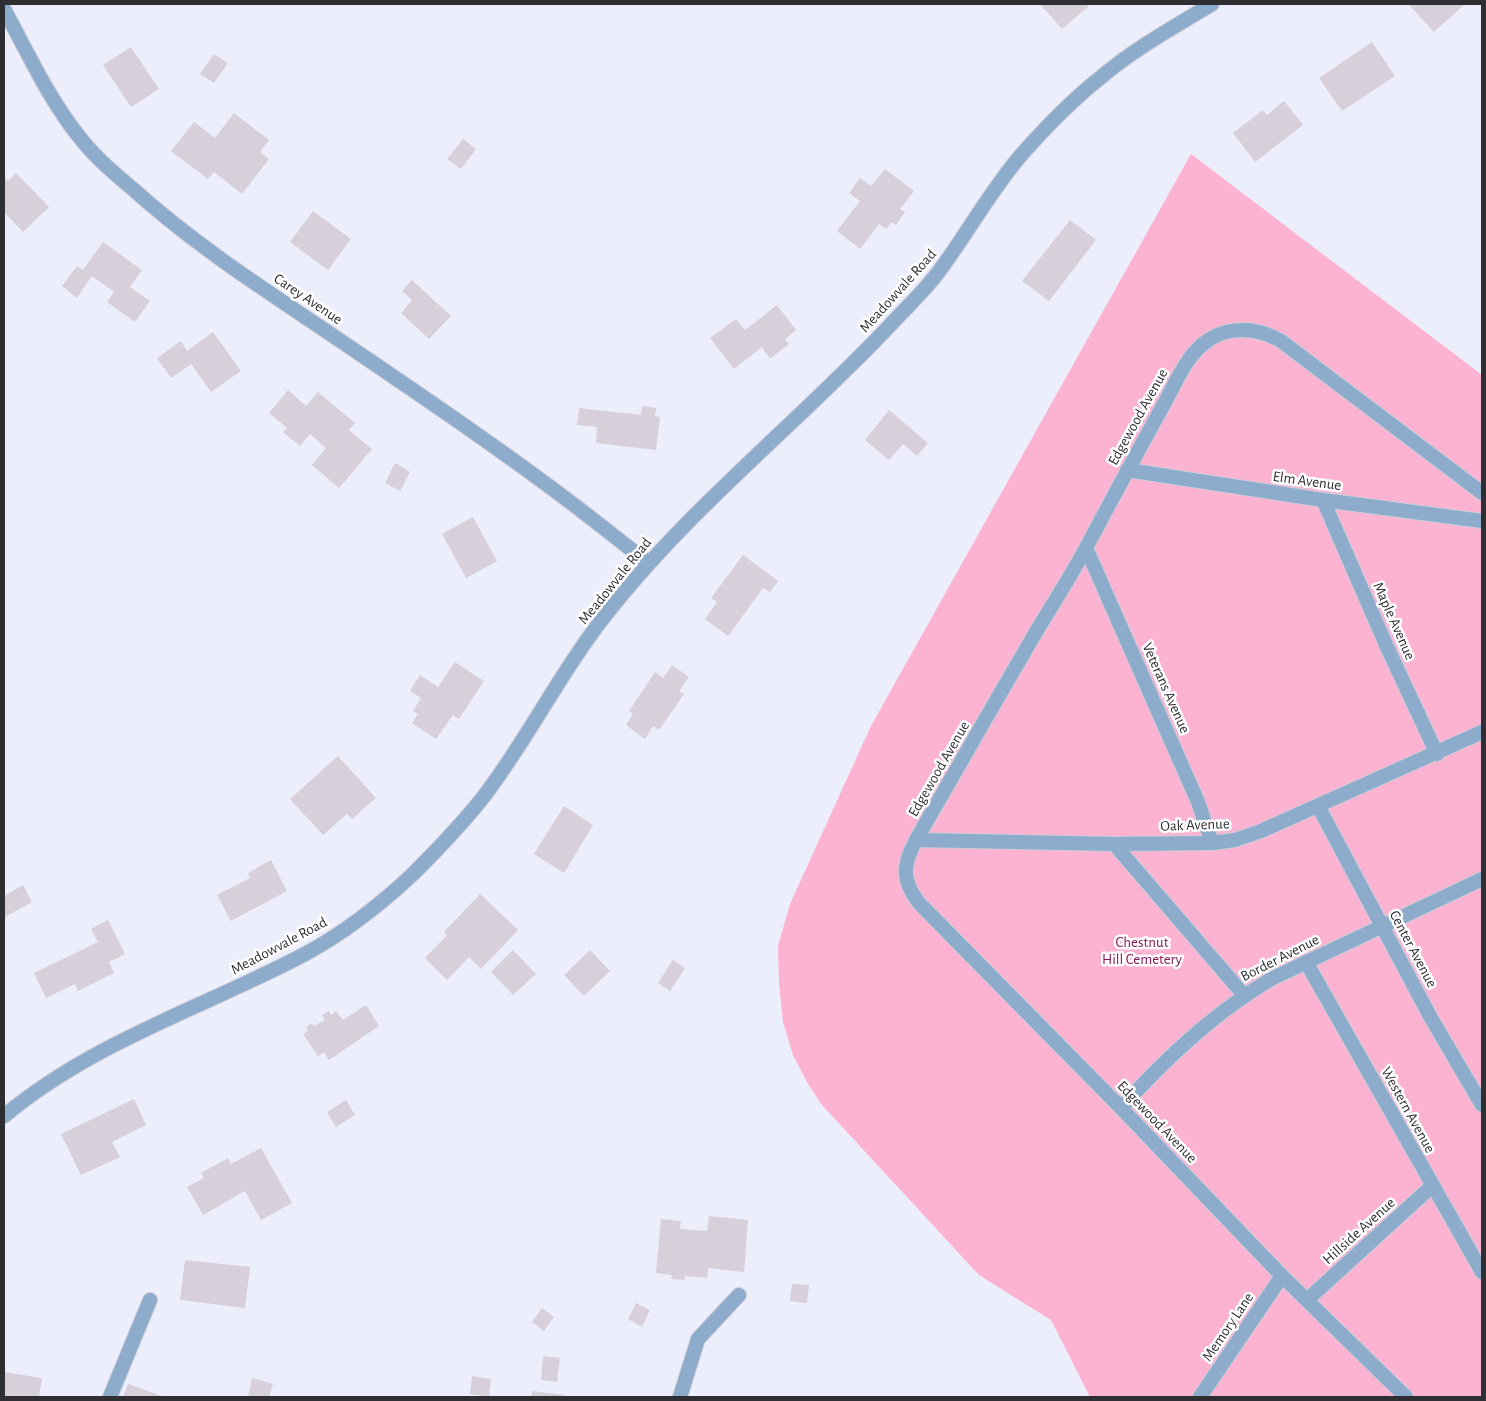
<svg xmlns="http://www.w3.org/2000/svg" width="1486" height="1401" viewBox="0 0 1486 1401" font-family="'Alegreya Sans',sans-serif">
<rect width="100%" height="100%" fill="#edeefb"/>
<!-- green -->
<path fill="#fcb3d2" d="M1191,154L1482,375V1397H1090L1051,1320L979,1275L822,1105L808,1084L793,1055L783,1022L779,983L778,946L790,904L871,726Z"/>
<!-- building -->
<path fill="#d7cfda" d="M1040,4H1091L1062,29Z
M1412,4H1465L1434,32L1410,6Z
M1372,42L1395,76L1342,111L1319,78Z
M131,47L159,89L131,107L103,65Z
M214,54L228,63L214,83L200,74Z
M1284,101L1303,125L1255,162L1233,133L1263,110L1267,115Z
M234,113L269,140L260,152L269,159L242,194L214,172L208,179L171,151L194,122L215,138Z
M463,139L476,149L461,169L447,159Z
M885,169L914,191L900,209L905,212L896,225L892,222L886,229L879,224L860,249L837,231L860,201L849,193L860,178L871,186Z
M16,173L49,207L23,232L4,212V177L8,181Z
M313,211L351,239L328,270L290,242Z
M1070,220L1096,240L1049,301L1022,281Z
M103,242L142,270L130,287L150,301L135,322L107,302L114,292L92,276L77,298L62,286L77,266L83,270Z
M412,280L451,316L429,339L401,313L412,300L402,291Z
M777,305L796,330L785,339L789,344L770,359L762,347L734,369L710,338L736,319L745,330Z
M213,332L241,371L211,392L191,364L171,378L157,358L181,341L187,351Z
M288,390L306,406L318,392L355,423L349,430L372,449L339,488L312,465L326,448L310,434L300,446L283,432L287,428L269,413Z
M642,406L656,408L655,416L660,417L656,450L596,443L597,427L577,425L579,408L641,415Z
M889,410L928,443L917,456L903,444L889,460L865,440Z
M395,463L410,472L400,491L385,483Z
M473,517L497,561L466,578L442,534Z
M743,555L778,581L770,592L763,588L728,636L705,619L717,602L711,598Z
M455,662L484,681L459,719L453,715L436,739L412,723L418,714L413,711L421,698L410,691L420,675L438,687Z
M672,665L689,677L679,691L684,694L659,730L653,726L645,739L626,725L633,714L629,711L655,672L663,678Z
M338,756L376,798L352,819L347,814L323,835L290,799Z
M564,806L593,825L564,873L534,854Z
M271,860L287,891L231,921L217,895L250,878L248,873Z
M23,885L32,902L5,917L4,896Z
M480,894L518,930L481,969L469,957L447,980L425,958L447,935L444,932Z
M108,920L125,954L109,962L114,973L78,991L75,984L46,998L34,973L98,942L91,929Z
M513,950L536,974L513,995L491,972Z
M590,950L610,971L584,996L564,975Z
M673,960L685,968L670,991L658,983Z
M366,1005L379,1026L329,1060L324,1052L318,1056L303,1034L308,1031L306,1027L312,1023L314,1026L325,1020L322,1015L329,1011L331,1015L336,1011L343,1020Z
M134,1099L146,1125L112,1142L120,1157L81,1175L61,1134Z
M346,1100L355,1115L336,1127L327,1112Z
M261,1148L292,1203L261,1220L245,1191L203,1215L187,1187L204,1178L201,1173L228,1158L231,1164Z
M709,1216L748,1220L744,1272L708,1268L707,1278L685,1276V1280L671,1279L672,1275L656,1273L661,1219L681,1221L680,1229L707,1231Z
M185,1260L250,1267L245,1308L180,1300Z
M792,1284L809,1285L807,1303L790,1301Z
M636,1303L650,1310L642,1327L628,1319Z
M542,1308L554,1317L544,1331L532,1322Z
M543,1356L560,1358L557,1382L541,1380Z
M4,1372L42,1378L39,1397H4Z
M472,1376L491,1379L489,1397L470,1394Z
M252,1378L273,1384L269,1397H248Z
M128,1384L165,1397H123Z
M532,1391L565,1395V1397H531Z"/>
<g fill="none" stroke-linecap="round" stroke-linejoin="round">
<!-- service casing -->
<g stroke="#cbcbd7" stroke-width="16">
<path id="service" d="M1127,470L1323,500L1482,521
M1323,500L1387,647L1437,754
M1086,548L1198,802L1212,843
M1318,806L1431,1018L1482,1105
M916,840L1114,844L1212,843L1235,840L1261,831L1482,732
M1114,844L1244,995
M1306,962L1482,1272
M1121,1108C1165,1059 1216,1011 1273,978L1482,879
M1307,1300L1432,1186
M110,1397L150,1300
M680,1397L698,1339L739,1295
M1200,1397L1282,1276
M1406,1397L1282,1276L1121,1108L919,903C901,880 903,864 916,840C954,774 991,709 1029,644C1048,611 1069,580 1087,546C1112,499 1138,451 1164,404C1175,384 1185,359 1203,344C1226,325 1256,327 1281,341L1482,493"/>
</g>
<!-- minor casing -->
<g stroke="#cbcbd7" stroke-width="16">
<path id="minor" d="M4,9C28,53 49,100 81,139C96,158 115,174 134,190C194,244 262,288 329,333C410,388 492,443 570,502C597,522 622,543 649,563
M4,1116C94,1041 203,1008 305,954C344,933 381,904 413,874C436,851 460,826 481,800C524,745 555,682 597,626C684,511 798,424 895,320C910,304 927,288 940,270C968,232 991,190 1022,154C1046,127 1072,100 1100,78C1134,49 1174,27 1212,4"/>
</g>
<!-- service -->
<use href="#service" stroke="#8dabcb" stroke-width="14"/>
<!-- minor -->
<use href="#minor" stroke="#8dabcb" stroke-width="14"/>
</g>
<g text-anchor="middle" dominant-baseline="central" stroke-width="5" stroke-linejoin="round" paint-order="stroke">
<!-- street labels -->
<g font-size="15" fill="#2e2e33" stroke="#fff">
<text transform="translate(898 291) rotate(-48)">Meadowvale Road</text>
<text transform="translate(308 299) rotate(34)">Carey Avenue</text>
<text transform="translate(1138 417) rotate(-61)">Edgewood Avenue</text>
<text transform="translate(1307 481) rotate(8)">Elm Avenue</text>
<text transform="translate(615 581) rotate(-51)">Meadowvale Road</text>
<text transform="translate(1394 621) rotate(66)">Maple Avenue</text>
<text transform="translate(1166 688) rotate(66)">Veterans Avenue</text>
<text transform="translate(939 769) rotate(-60)">Edgewood Avenue</text>
<text transform="translate(1195 825) rotate(-2)">Oak Avenue</text>
<text transform="translate(279 946) rotate(-28)">Meadowvale Road</text>
<text transform="translate(1413 949) rotate(62)">Center Avenue</text>
<text transform="translate(1280 958) rotate(-27)">Border Avenue</text>
<text transform="translate(1408 1110) rotate(61)">Western Avenue</text>
<text transform="translate(1157 1122) rotate(46)">Edgewood Avenue</text>
<text transform="translate(1359 1231) rotate(-42)">Hillside Avenue</text>
<text transform="translate(1228 1327) rotate(-56)">Memory Lane</text>
</g>
<!-- park labels -->
<g font-size="15" fill="#891758" stroke="#fff">
<text x="1142" y="942">Chestnut<tspan x="1142" dy="17">Hill Cemetery</tspan></text>
</g>
</g>
<!-- border -->
<rect width="1486" height="1401" fill="none" stroke="#2e2e33" stroke-width="10"/>
</svg>
